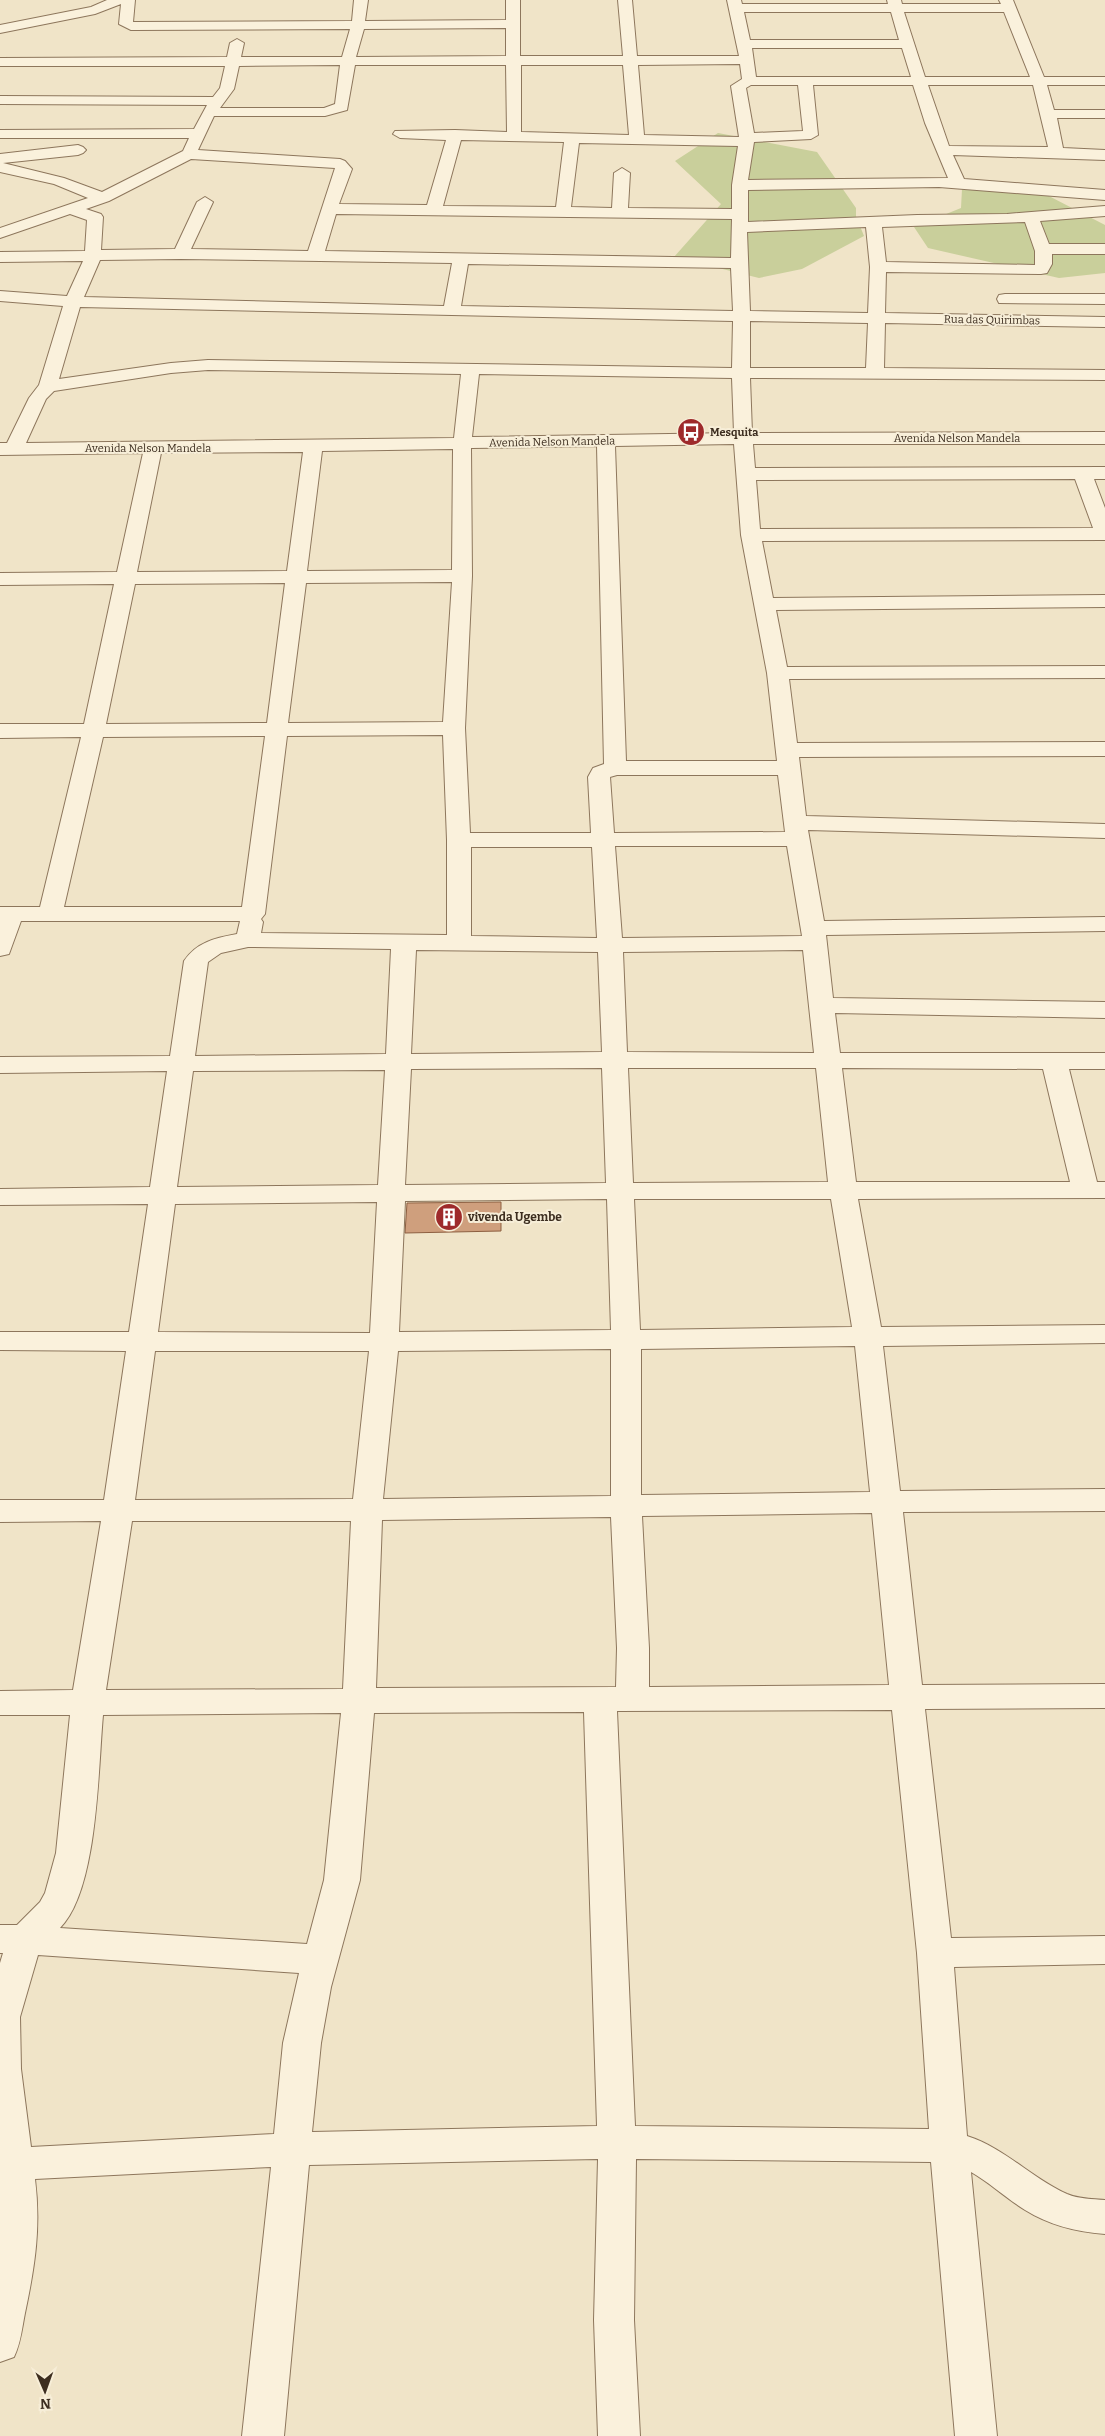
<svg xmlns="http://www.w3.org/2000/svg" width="1105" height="2436" viewBox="0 0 1105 2436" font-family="Bitter,serif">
<rect width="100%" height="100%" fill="#f0e4c8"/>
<!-- green -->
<path fill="#c9cf9b" d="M718,133L817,152L856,208V216L864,236L802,269L759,278L674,257L721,204L675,161Z
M962,189L1045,194L1105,225V273L1059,278L928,248L914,227L961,208Z"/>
<!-- building -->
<path fill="#cf9f7d" stroke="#8d5f41" d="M501,1202V1231L405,1233L407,1203Z"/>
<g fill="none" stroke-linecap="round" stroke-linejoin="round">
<!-- minor casing -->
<g stroke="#8d765c" stroke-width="2">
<path id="minor" d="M107,0H135L133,22L352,21L354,0H368L365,21L506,20V0H520V56H623L618,0H632L637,56H739L727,0H741L742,4H888L887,0H901L902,4H1001L999,0H1013L1044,77H1105V85H1047L1054,110H1105V118H1057L1063,148L1105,150V160L953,155L964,179L1105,190V200L939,187L748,190V222L917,215L1007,214L1105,206V216L1040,221L1049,244H1105V254H1052V264L1047,273L1041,274L886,272L885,313L1105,317V327L885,323L884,368L1105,370V380L750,378L752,433L1105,432V444H753L755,468L1105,467V479H1094L1105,508V540L762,541L773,598L1105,595V607L776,610L787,667L1105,666V678L789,679L797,743L1105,742V756L799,757L806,816L1105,824V838L808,830L824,921L1105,917V931L826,935L833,998L1105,1002V1018L835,1013L840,1053H1105V1069H1069L1097,1182H1105V1198L858,1199L881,1327L1105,1325V1343L883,1346L900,1491L1105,1489V1511L903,1512L922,1685L1105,1684V1708L925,1709L951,1938L1105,1936V1964L954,1967L967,2136C1005,2148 1031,2178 1067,2194C1079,2199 1092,2199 1105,2200V2234C1077,2232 1049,2225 1025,2210C1006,2198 990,2183 971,2172L997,2436H955L931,2162L636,2159L634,2320L640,2436H598L594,2320L598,2159L309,2165L284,2436H242L271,2167L35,2179C41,2227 35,2266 25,2313C22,2328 21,2342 14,2357L0,2362V1963L3,1953H0V1925H17L40,1902L45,1893L56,1853L70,1715H0V1691L73,1690L101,1521L0,1522V1500H104L126,1351L0,1350V1332H129L148,1204L0,1205V1189L150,1187L167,1071L0,1073V1057L170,1056L184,961C197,942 215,938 237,934L240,921H21L9,954L0,956V907H40L81,737L0,738V724H84L114,584L0,585V573L117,572L143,453L0,455V443H7L29,398L39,385L63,306L0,301V291L67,296L83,261L0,262V252L85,251L87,220L70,214L0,238V228L88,198L54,184L0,172V154L78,145L83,147L86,150L83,153L78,155L3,163L64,178L102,192L183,151L189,138H0V130L194,129L207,105L0,104V96L213,97L220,88L225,66H0V58L227,57L230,43L237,39L244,43L241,57H342L350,29L131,30L119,24L121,4L95,14L0,33V25L91,7ZM744,12H891L899,40H750ZM904,12H1004L1030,77H925ZM506,28V56L356,57L364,29ZM752,48H902L911,77H756ZM740,64L742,79L731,86L739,137L644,135L638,65ZM340,65L335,104L324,108H220L234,89L239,66ZM355,65H506L507,132L455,130L395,131L393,134L400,138L446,140L427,205L339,204L352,169L345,161L340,159L198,150L214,116H325L347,110ZM521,65H623L629,135L521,132ZM751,85H798L803,131L754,133L746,88ZM813,85H913L925,123L948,178L748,180L754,142L811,139L818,135ZM928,85H1033L1048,147L949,146ZM461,140L564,142L556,207L443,206ZM579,143L738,146L732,185V209L628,208L630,173L622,168L614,173L612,208L571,207ZM191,159L335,168L308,251L191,249L213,202L205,197L197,202L175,249L101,250L103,217L101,214L86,209L109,201ZM336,214L732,219L731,258L325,251ZM1025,222L1035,251V265L886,262L882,227ZM866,227L870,267L868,313L750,311L747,232ZM181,259L452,263L444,306L84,297L100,260ZM468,264L731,268L733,311L461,306ZM80,307L733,321L732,368L208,360L171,363L59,379ZM750,321L868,323L866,368H750ZM208,370L461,374L454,438L26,443L46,399L54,391L171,373ZM479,374L732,378L734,433L472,437ZM734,444L741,535L767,673L777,761H626L615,446ZM597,446L604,764L593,768L588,777L591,833H470L465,728L472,576L471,448ZM453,449L452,570L307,571L322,451ZM303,452L287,571L137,572L161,453ZM1075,479L1093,528L760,529L756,480ZM452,582L443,722L288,723L306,583ZM285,583L267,723L106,724L135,584ZM443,735L447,840V935L261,933L263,922L261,919L265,914L287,736ZM265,736L242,907H64L103,737ZM617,775H778L785,832L614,833L610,777ZM615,846H787L802,936L622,938ZM471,847H592L597,938L471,936ZM248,947L391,949L386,1054L195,1056L208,962L221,953ZM416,950L598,952L602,1052L411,1054ZM803,950L814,1053L627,1052L623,952ZM602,1068L606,1183L405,1185L411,1069ZM628,1068H816L828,1182L633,1183ZM842,1068L1043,1069L1070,1182H856ZM385,1070L378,1185L177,1187L193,1071ZM607,1199L611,1330L399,1332L405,1201ZM634,1199H831L852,1327L640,1330ZM377,1202L370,1333L158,1332L175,1204ZM855,1346L870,1492L641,1495V1349ZM611,1349V1496L383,1499L398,1351ZM155,1351H369L353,1499L135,1500ZM872,1513L889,1685L649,1687V1648L642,1516ZM611,1517L617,1648L616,1687L376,1688L382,1520ZM132,1521H351L343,1689L106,1690ZM892,1710L917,1953L929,2129L635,2126L617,1711ZM584,1712L597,2126L312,2132L321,2043L331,1987L360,1880L374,1713ZM341,1713L324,1880L307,1944L60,1928C98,1890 98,1769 103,1715ZM38,1955L299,1973L283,2043L274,2134L31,2147L21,2069L20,2017Z
M1005,294H1105V304L999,303L997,299L999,295Z"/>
</g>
<!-- minor -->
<use href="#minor" fill="#faf1dc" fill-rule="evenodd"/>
</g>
<!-- icons -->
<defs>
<g id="bus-disc" transform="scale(1.4375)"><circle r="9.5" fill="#9e2a2b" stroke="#f7eed8"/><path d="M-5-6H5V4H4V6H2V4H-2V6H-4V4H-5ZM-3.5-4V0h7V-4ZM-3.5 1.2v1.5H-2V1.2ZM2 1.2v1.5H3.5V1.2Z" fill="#fff"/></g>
<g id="building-disc" transform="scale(1.4375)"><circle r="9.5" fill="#9e2a2b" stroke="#f7eed8"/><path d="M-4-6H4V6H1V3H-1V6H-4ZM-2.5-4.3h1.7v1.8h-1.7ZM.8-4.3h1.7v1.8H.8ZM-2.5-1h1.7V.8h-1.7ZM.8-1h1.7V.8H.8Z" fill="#fff"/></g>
</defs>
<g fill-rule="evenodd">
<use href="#bus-disc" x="691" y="432"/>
<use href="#building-disc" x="449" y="1217"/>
</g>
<g text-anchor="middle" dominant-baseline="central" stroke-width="4" stroke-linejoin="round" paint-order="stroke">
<!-- far-street labels -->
<g font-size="11" fill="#3d2e20" stroke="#f7eed8">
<text transform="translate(992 320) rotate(1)">Rua das Quirimbas</text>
<text x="957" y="438">Avenida Nelson Mandela</text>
<text transform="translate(552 442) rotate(-1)">Avenida Nelson Mandela</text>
<text x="148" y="448">Avenida Nelson Mandela</text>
</g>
<!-- far-poi labels -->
<g font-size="11" font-weight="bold" fill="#3d2e20" stroke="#f7eed8" text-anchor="start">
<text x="710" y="432">Mesquita</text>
</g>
<!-- poi labels -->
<g font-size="12" font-weight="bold" fill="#3d2e20" stroke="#f7eed8" text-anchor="start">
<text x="468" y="1217">vivenda Ugembe</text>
</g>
</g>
<!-- north arrow -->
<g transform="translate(45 2391) rotate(178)" stroke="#f7eed8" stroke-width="4" paint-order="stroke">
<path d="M0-4L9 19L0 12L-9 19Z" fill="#3d2e20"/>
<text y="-8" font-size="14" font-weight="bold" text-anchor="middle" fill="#3d2e20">N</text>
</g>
</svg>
